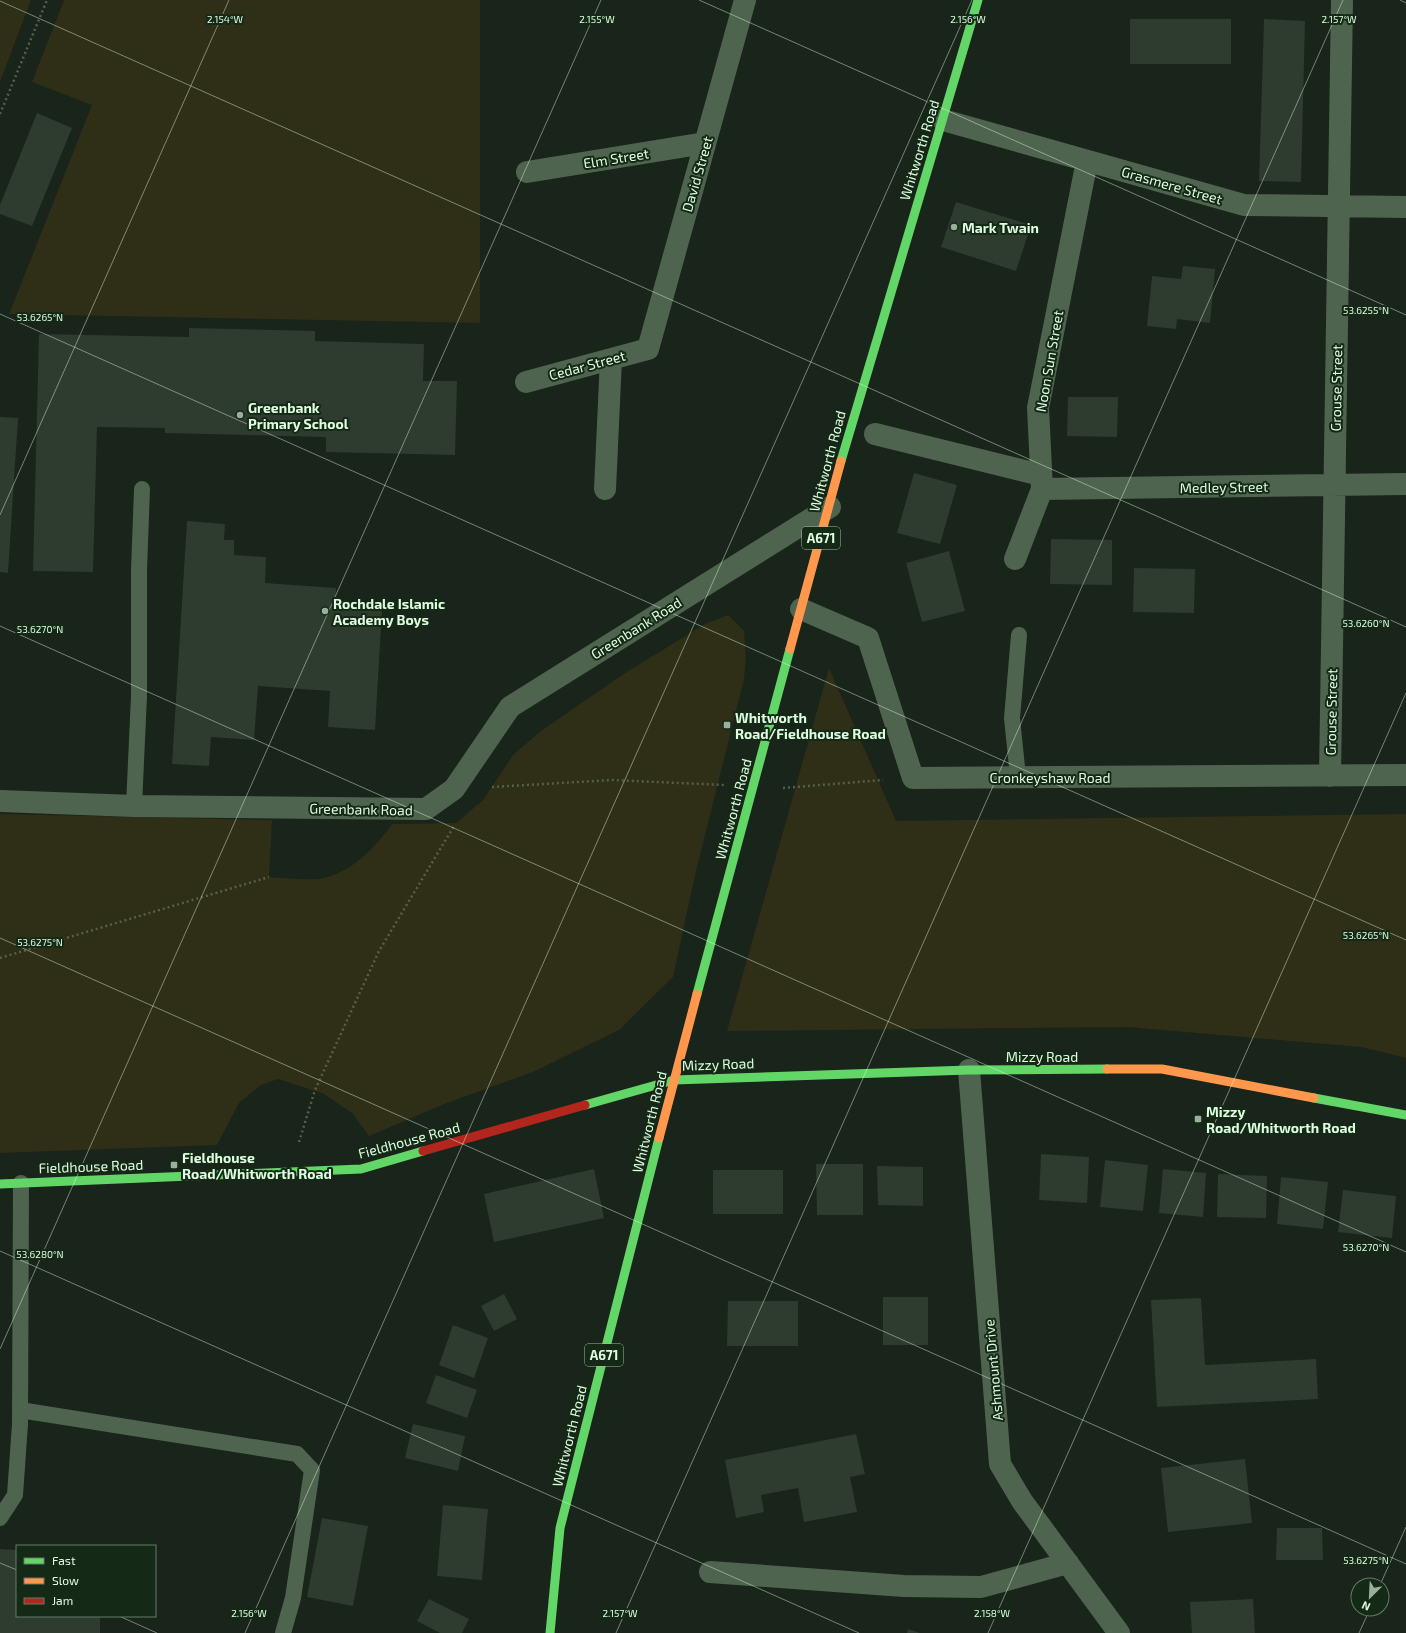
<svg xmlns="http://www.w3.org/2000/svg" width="1406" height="1633" viewBox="0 0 1406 1633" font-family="'Exo 2',sans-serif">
<rect width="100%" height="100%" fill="#19241a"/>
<!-- green -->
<path fill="#2f2e17" d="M0,0H31L0,82Z
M64,0H480V323L9,314L92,105L32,82Z
M728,615L744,631L746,658L744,679L696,871L673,977L619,1030L533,1072L447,1103L369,1136L353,1114L324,1094L278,1079L261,1085L239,1103L217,1145L0,1153V814L272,820L269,877C284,878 302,880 318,879C349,875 375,848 392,824L456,823L483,800L513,755L541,731L625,673L705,624Z
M829,668L896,821L1406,814V1058L1361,1047L1127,1027L727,1031Z"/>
<!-- building -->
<path fill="#2e3b2f" d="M1130,19H1231V64H1130Z
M1264,19L1305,21L1301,182L1259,181Z
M37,113L72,128L32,226L0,214V205Z
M956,202L1031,225L1016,271L941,247Z
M1183,266L1215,269L1210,323L1177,319L1176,329L1147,326L1152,276L1181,279Z
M189,328L315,331V341L424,344L423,381H457L455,455L326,452V437L165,433V428L97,427L93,572L33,571L39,334L189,337Z
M1068,397H1118L1117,437L1067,436Z
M0,417L18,418L8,573L0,572Z
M914,473L957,485L940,544L897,533Z
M187,521L225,524L224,540H234V555L266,557L265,583L336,588L335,607L382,610L375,730L328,727L330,691L258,686L254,740L211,737L209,766L172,764Z
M1051,539L1112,540V585L1050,584Z
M949,551L965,611L922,622L906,563Z
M1134,568L1195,569L1194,613L1133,612Z
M1041,1154L1089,1157L1087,1203L1039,1200Z
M1105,1160L1148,1165L1143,1211L1100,1207Z
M816,1164H863V1215H817Z
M877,1166L923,1167V1206L878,1205Z
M594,1169L604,1218L494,1242L484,1194Z
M1163,1169L1206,1173L1203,1217L1159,1213Z
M713,1170H783V1214H713Z
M1218,1174L1267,1176L1266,1218L1217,1217Z
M1281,1177L1328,1182L1323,1229L1277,1224Z
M1343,1190L1396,1196L1392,1238L1338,1232Z
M504,1294L517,1319L494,1331L481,1306Z
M883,1297H928V1345H883Z
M1201,1298L1205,1365L1316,1359L1318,1399L1157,1407L1151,1300Z
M728,1301H798V1346H727Z
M453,1325L488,1338L474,1378L439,1365Z
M436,1375L477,1390L467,1418L426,1403Z
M413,1424L465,1436L458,1471L405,1458Z
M856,1434L865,1474L850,1477L857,1512L804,1522L798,1488L761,1495L764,1512L736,1518L725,1460Z
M1245,1459L1252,1523L1168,1532L1161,1468Z
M443,1505L488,1509L482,1580L437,1576Z
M322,1518L368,1526L353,1606L307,1597Z
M1277,1528H1322L1323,1560H1276Z
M0,1549L17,1550V1616H100V1633H0Z
M429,1599L469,1619L462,1633H440L417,1621Z
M1253,1599L1255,1633H1192L1190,1602Z
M908,1629L920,1633H907Z"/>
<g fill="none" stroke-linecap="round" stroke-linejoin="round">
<!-- path -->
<path stroke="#55604a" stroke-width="2.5" stroke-dasharray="2 3" stroke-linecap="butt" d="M0,114L47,0
M492,787L612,780L724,785
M783,788L883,780
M0,958L269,877
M299,1142L315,1090L379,951L454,826"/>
<!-- lane -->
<path stroke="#4f644f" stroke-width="16" d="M1018,777L1012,718L1019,635
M134,806L139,696V570L142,489
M20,1410L297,1454L312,1470L293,1598L283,1633
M0,1518L15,1495L20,1424L21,1183"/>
<!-- street -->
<path stroke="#4f644f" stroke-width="22" d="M943,120L1244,205L1406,207
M527,172L705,143
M526,382L648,349L745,0
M875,434L1041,475
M605,489L611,359
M1042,489L1406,484
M1015,559L1042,489L1038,408L1087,161
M801,609L868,638L913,778L1406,775
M1330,776L1342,0
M0,801L134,806L426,809L454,789L510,707L830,507
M969,1070L1000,1464L1022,1501L1119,1633
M710,1572L904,1586L981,1587L1068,1563"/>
<!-- fast -->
<path stroke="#63d668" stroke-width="9" d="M841,461L978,0
M697,994L790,649
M1314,1098L1406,1115
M585,1105L674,1080L969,1070L1107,1069
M0,1184L361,1169L423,1151
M550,1633L560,1528L659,1138"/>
<!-- slow -->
<path stroke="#ff974d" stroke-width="9" d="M790,649L841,461
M1107,1069H1162L1314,1098
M659,1138L697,994"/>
<!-- jam -->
<path stroke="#b3261e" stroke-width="9" d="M423,1151L585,1105"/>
</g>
<!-- ticks -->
<path fill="none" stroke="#dffce1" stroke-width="1" stroke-opacity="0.45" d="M699,0L1406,315M1400,0L1406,3M0,1L1406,627M0,314L1406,940M0,515L229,0M0,626L1406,1252M0,938L1406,1564M0,1251L859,1633M0,1349L601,0M0,1563L17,1570M1380,1585L1406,1527M119,1616L157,1633M245,1633L972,0M616,1633L1343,0M988,1633L1406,693M1359,1633L1370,1609"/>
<!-- markers -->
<g fill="#9ab09b" stroke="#142916" stroke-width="1.5">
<circle cx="954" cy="227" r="4"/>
<circle cx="240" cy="415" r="4"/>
<circle cx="325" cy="611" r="4"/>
<rect x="723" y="721" width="8" height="8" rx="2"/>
<rect x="1194" y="1115" width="8" height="8" rx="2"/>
<rect x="170" y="1161" width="8" height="8" rx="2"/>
</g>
<g text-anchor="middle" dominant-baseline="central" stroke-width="4" stroke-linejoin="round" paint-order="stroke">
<!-- shield labels -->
<g fill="#142916" stroke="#a2bda4" stroke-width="1">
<rect x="802" y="527" width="38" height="22" rx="3"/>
<rect x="585" y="1344" width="38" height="22" rx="3"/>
</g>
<g font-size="13" font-weight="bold" fill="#dffce1">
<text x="821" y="538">A671</text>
<text x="604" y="1355">A671</text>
</g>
<!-- street labels -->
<g font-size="14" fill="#dffce1" stroke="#142916">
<text transform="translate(919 150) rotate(-73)">Whitworth Road</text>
<text transform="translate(616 158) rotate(-9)">Elm Street</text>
<text transform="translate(697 174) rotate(-74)">David Street</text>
<text transform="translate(1172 185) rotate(16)">Grasmere Street</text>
<text transform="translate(1049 361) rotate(-80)">Noon Sun Street</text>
<text transform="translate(587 365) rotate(-15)">Cedar Street</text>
<text transform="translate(1336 388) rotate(-89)">Grouse Street</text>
<text transform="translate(827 461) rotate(-75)">Whitworth Road</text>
<text transform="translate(1224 487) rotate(-1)">Medley Street</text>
<text transform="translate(636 628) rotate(-32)">Greenbank Road</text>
<text transform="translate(1331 712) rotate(-89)">Grouse Street</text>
<text x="1050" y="777">Cronkeyshaw Road</text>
<text transform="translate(361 809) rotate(1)">Greenbank Road</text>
<text transform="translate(733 809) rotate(-75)">Whitworth Road</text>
<text x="1042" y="1056">Mizzy Road</text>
<text transform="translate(718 1064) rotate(-2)">Mizzy Road</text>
<text transform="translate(649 1122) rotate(-76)">Whitworth Road</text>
<text transform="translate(409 1140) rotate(-15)">Fieldhouse Road</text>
<text transform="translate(91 1166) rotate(-2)">Fieldhouse Road</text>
<text transform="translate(993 1370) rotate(-95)">Ashmount Drive</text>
<text transform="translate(569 1436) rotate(-76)">Whitworth Road</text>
</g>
<!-- poi labels -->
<g font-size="14" font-weight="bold" fill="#dffce1" stroke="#142916" text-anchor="start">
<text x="962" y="227">Mark Twain</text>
<text x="248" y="407">Greenbank<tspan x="248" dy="16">Primary School</tspan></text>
<text x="333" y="603">Rochdale Islamic<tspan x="333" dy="16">Academy Boys</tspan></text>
<text x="735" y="717">Whitworth<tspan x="735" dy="16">Road/Fieldhouse Road</tspan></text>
<text x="1206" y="1111">Mizzy<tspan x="1206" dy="16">Road/Whitworth Road</tspan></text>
<text x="182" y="1157">Fieldhouse<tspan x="182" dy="16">Road/Whitworth Road</tspan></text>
</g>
</g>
<g font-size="10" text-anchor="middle" fill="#dffce1" stroke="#142916" stroke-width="4" stroke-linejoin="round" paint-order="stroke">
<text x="225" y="23">2.154°W</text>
<text x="597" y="23">2.155°W</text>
<text x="968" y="23">2.156°W</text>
<text x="1339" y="23">2.157°W</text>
<text x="1366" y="314">53.6255°N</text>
<text x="40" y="321">53.6265°N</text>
<text x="1366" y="627">53.6260°N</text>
<text x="40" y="633">53.6270°N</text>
<text x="1366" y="939">53.6265°N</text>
<text x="40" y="946">53.6275°N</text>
<text x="1366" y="1251">53.6270°N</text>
<text x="40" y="1258">53.6280°N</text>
<text x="1366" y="1564">53.6275°N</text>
<text x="249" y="1617">2.156°W</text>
<text x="620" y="1617">2.157°W</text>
<text x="992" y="1617">2.158°W</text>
</g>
<!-- legend -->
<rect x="16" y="1545" width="140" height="72" fill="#142916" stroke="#657d67"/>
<rect x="24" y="1558" width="20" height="6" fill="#63d668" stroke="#657d67"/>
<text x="52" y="1565" font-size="12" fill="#dffce1">Fast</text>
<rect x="24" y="1578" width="20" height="6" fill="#ff974d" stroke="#657d67"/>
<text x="52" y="1585" font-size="12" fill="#dffce1">Slow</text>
<rect x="24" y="1598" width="20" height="6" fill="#b3261e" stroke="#657d67"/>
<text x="52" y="1605" font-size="12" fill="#dffce1">Jam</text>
<!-- north arrow -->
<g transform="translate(1370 1597) rotate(204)"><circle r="19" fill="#142916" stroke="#657d67"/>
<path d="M0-3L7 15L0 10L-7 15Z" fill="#9ab09b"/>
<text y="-6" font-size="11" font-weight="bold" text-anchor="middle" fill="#dffce1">N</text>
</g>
</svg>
